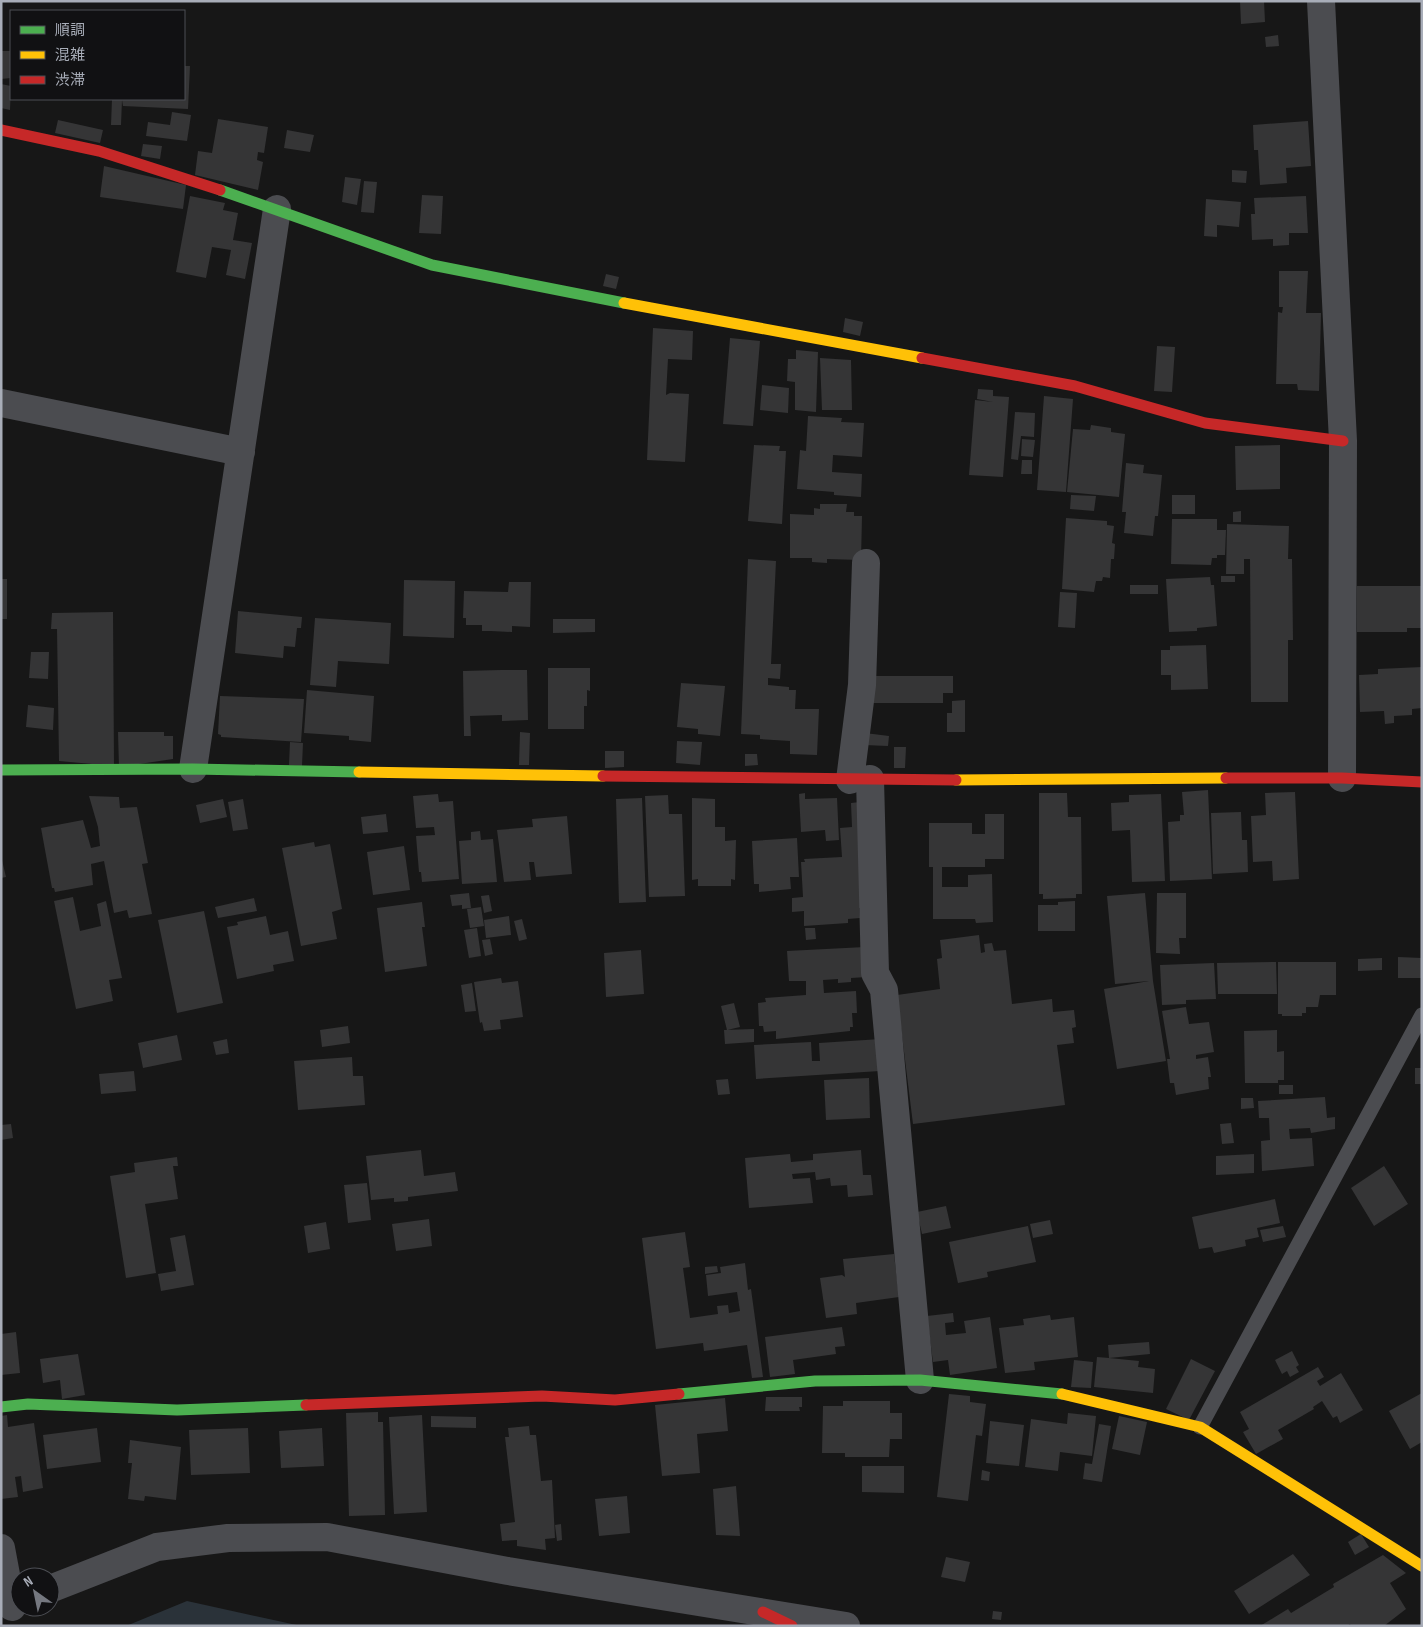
<svg xmlns="http://www.w3.org/2000/svg" width="1423" height="1627" viewBox="0 0 1423 1627" font-family="'Sofia Sans Condensed','Noto Sans JP',sans-serif">
<rect width="100%" height="100%" fill="#171717"/>
<!-- water -->
<path fill="#2a3239" d="M187,1601L301,1626H126Z"/>
<!-- building -->
<path fill="#353536" d="M1240,1H1264L1265,22L1241,24Z
M1278,35L1279,46L1266,47L1265,37Z
M1,51H11V78L1,79Z
M184,66H190L188,109L123,106L122,100L121,125H111L112,99H184Z
M1,84L11,86L10,110L1,108Z
M172,112L191,115L187,141L146,136L148,122L170,125Z
M218,119L268,127L264,153L258,152L257,160L263,162L258,190L195,175L198,151L212,153Z
M58,120L103,130L100,143L55,133Z
M1308,121L1311,166L1286,168L1287,183L1260,185L1258,150H1254L1253,125Z
M287,130L314,135L310,152L284,148Z
M143,144L162,146L160,159L141,156Z
M104,166L186,185L183,209L100,197Z
M1232,170L1247,171L1246,183L1232,182Z
M345,177L361,179L357,205L342,202Z
M364,181L377,182L374,213L361,212Z
M422,195L443,196L441,234L419,233Z
M190,196L225,203L223,210L238,213L233,240L252,243L245,279L226,275L231,250L212,247L206,278L176,272Z
M1306,196L1308,233H1289V245L1273,246V239L1252,240L1251,214H1255L1254,198Z
M1206,199L1241,202L1239,227L1217,225V237L1204,236Z
M1279,271H1308L1306,313H1321L1319,391L1298,390L1297,384H1276L1278,312L1282,313L1283,307H1279Z
M606,274L619,277L616,289L603,286Z
M845,318L863,322L860,336L843,332Z
M653,328L693,331L692,360L668,359L666,395L670,393L689,394L685,462L647,460Z
M730,338L760,341L753,426L723,424Z
M1157,346L1175,347L1172,392L1154,391Z
M796,350L818,352L816,412L795,410V382L787,381L788,359H796Z
M820,358L851,360L852,410H822Z
M762,385L789,388L788,413L760,410Z
M978,389L993,390V396L1009,397L1003,477L969,475L975,400L993,402L977,399Z
M1044,396L1073,399L1066,492L1037,490Z
M1015,412L1035,413L1034,437L1021,436L1018,460L1011,459Z
M808,416L842,418L841,422L864,423L862,457L833,455L832,472L862,474L861,497L834,495V492L797,489L800,450L806,451Z
M1091,425L1111,428V432L1125,434L1119,497L1067,492L1073,429L1090,430Z
M1022,439L1035,440L1033,457L1021,456Z
M754,445L780,446L779,451H786L782,524L748,521Z
M1280,445V489L1236,490L1235,446Z
M1022,460H1032V474H1021Z
M1126,463L1144,465L1143,473L1162,475L1158,516H1155L1153,536L1124,533L1126,512H1122Z
M1071,495L1096,496L1094,511L1070,509Z
M1172,495H1195V514H1172Z
M820,504H847L846,512H854V516H862L861,560L827,559V563L812,562V558H790V514L814,515V508L820,509Z
M1241,511V522H1233V512Z
M1066,518L1107,521V525L1114,526L1112,543L1115,544L1114,559H1111L1110,578L1103,577L1102,581H1096L1094,592L1062,589Z
M1172,519H1217V530H1226L1225,555H1217V558H1212L1211,565L1171,564Z
M1227,524L1289,526L1288,559H1292L1293,640H1288V702H1251L1250,559H1244V574H1226Z
M748,559L776,561L771,664H781L780,679L768,678V685L789,687V690H796L795,709H819L817,755L790,754V741L760,739V735L741,734Z
M1221,576H1235V582H1221Z
M1210,577L1211,585H1214L1217,626L1197,628V631L1169,632L1166,579Z
M1,579H7V619H1Z
M404,580L455,581L454,638L403,636Z
M509,582H531L530,627L512,626V632L491,631H482V625H466V618H463L464,591L508,592Z
M1130,585H1158V594H1130Z
M1357,586H1422V628H1407V632H1357Z
M1060,592L1077,593L1075,628L1058,627Z
M238,611L302,617L301,628H297L295,647L284,646L283,658L235,653Z
M113,612L114,766L59,761L57,629H51L52,613Z
M315,618L391,623L389,664L338,661L336,687L310,685Z
M553,619H595V632L553,633Z
M1206,645L1208,689L1171,690V675H1161V650H1170V646Z
M31,652H49L48,679L29,678Z
M1422,667V708L1412,709V715L1394,716V723L1385,724L1384,711L1360,712L1359,675L1378,674V669Z
M548,668H590V691L587,690V706H584V729H548Z
M501,670H527L528,720L502,721V715L470,716L471,736H464L463,671Z
M870,676H953V693H943V703H870Z
M681,683L725,686L720,736L698,734V729L677,727Z
M307,690L374,696L371,742L349,740V736L304,733Z
M220,696L304,699L301,742L221,737V735L218,734Z
M965,700V732H947V713H952V701Z
M28,705L54,708L53,730L26,727Z
M118,732H164V736H173V759L119,767Z
M520,732L530,733L529,765H519Z
M865,733L889,736L888,746L864,745Z
M677,741L702,742L700,765L676,763Z
M290,742L303,743L302,766L289,765Z
M894,747H906L905,768H894Z
M605,751H624V767L605,768Z
M745,754H757L758,765L745,766Z
M1208,790L1212,879L1170,881L1168,822L1180,821V815H1184L1182,792Z
M1295,792L1299,879L1273,881L1272,861L1253,862L1251,816L1266,815L1265,793Z
M805,793V799L837,798L839,840L826,841L825,830L801,832L799,794Z
M1039,793H1067L1068,817H1081L1082,894H1076V898L1043,899V894H1039Z
M438,794L439,802L453,801L459,879L422,882L421,872H419L416,836L435,835L434,827L416,828L413,796Z
M1161,794L1165,881L1132,882L1130,830L1112,831L1111,803L1129,802V795Z
M668,795L669,814H682L685,896L649,897L645,796Z
M89,796L119,797L120,808L137,807L148,863L142,864L152,914L129,918L127,910L114,913L104,861L91,864L93,885L55,892L54,888H52L41,828L83,820L91,848L100,846L98,827Z
M642,798L646,902L619,903L616,799Z
M692,798L715,799V827H725V841L736,840L735,880L731,879V886H698V879L692,880Z
M223,799L227,817L200,823L196,805Z
M243,799L248,829L233,831L228,802Z
M860,802L864,908H859L860,918L848,919V923L804,926V911L792,912V898L803,897L801,862H805L804,859L842,857L840,828L852,827L851,803Z
M1241,812L1242,840H1247L1248,872L1213,874L1211,813Z
M386,814L388,832L363,834L361,817Z
M985,814H1004V859H985V867H942V887H968V875L992,874L993,922L976,923L975,919H933V867H929V823H972V834H985Z
M567,816L572,874L536,877L534,862H529L531,880L504,882L497,830L533,827L532,819Z
M480,831L481,840L493,839L497,882L462,884L459,841L471,840V832Z
M797,838L799,877H790L791,889L759,892V884H754L752,841Z
M314,842L315,847L330,844L342,909L332,912L337,939L301,946L282,848Z
M404,846L410,890L373,895L367,852Z
M1,856L6,877L1,878Z
M469,893L471,908L462,909V905L452,906L450,895Z
M1145,893L1153,981L1166,1061L1117,1069L1104,989L1149,981L1115,984L1107,896Z
M1157,893H1186V938H1179L1180,954L1156,953Z
M489,895L492,911L484,913L481,896Z
M73,897L80,931L101,926L97,904L106,901L122,978L109,980L113,1001L76,1009L54,901Z
M254,898L257,911L218,918L215,907Z
M1075,901V931H1038V905H1058V902Z
M422,902L425,927H422L427,966L385,972L377,908Z
M481,907L484,926L470,928L467,909Z
M204,911L223,1003L177,1013L158,920Z
M266,916L270,935L288,931L294,961L273,965L274,971L237,979L227,927L238,925L237,922Z
M509,916L511,935L486,938L484,920Z
M522,919L527,939L519,941L514,921Z
M477,928L481,956L469,958L464,930Z
M805,928H815L816,939L806,940Z
M979,935L981,953L985,952L984,944L992,943L994,951L1006,950L1012,1004L1052,999L1053,1012L1074,1010L1076,1027L1072,1028L1074,1043L1057,1045L1065,1105L913,1124L897,995L940,989L937,959L942,958L940,940Z
M490,939L493,954L485,956L482,940Z
M865,947L867,977L851,978V982L838,983V979L823,980L824,993L856,991L857,1013H852L853,1027H850V1031L776,1039V1031L764,1032L763,1026H759L758,1003L766,1002L765,998L806,995V981H789L787,951Z
M641,950L644,994L606,997L604,953Z
M1398,957L1422,958V978H1398Z
M1382,958V970L1358,971V959Z
M1276,962L1277,994H1218L1217,963Z
M1278,962H1336V995H1320L1318,1007H1306V1013H1302V1016H1282V1014H1278Z
M1214,963L1216,999L1186,1000V1004L1162,1005L1160,965Z
M501,978L502,983L518,981L523,1017L500,1020L501,1029L484,1031L482,1022L480,1023L474,982Z
M472,983L476,1011L465,1012L461,985Z
M734,1003L740,1027L727,1030L721,1006Z
M1186,1007L1189,1024L1209,1022L1214,1052L1196,1055V1059L1208,1057L1211,1077H1208L1209,1089L1176,1095L1174,1083H1170L1167,1059H1170L1162,1011Z
M348,1026L350,1043L322,1047L320,1030Z
M754,1029V1042L725,1044L724,1030Z
M1277,1030V1052L1284,1051V1080H1278V1083H1245L1244,1031Z
M177,1035L182,1060L143,1068L138,1043Z
M227,1039L229,1053L216,1055L213,1042Z
M881,1039L880,1071L756,1079L754,1045L811,1042L812,1061H820L819,1043Z
M352,1057L353,1076H363L365,1105L298,1110L294,1061Z
M1415,1068H1422V1084H1415Z
M134,1071L136,1091L101,1094L99,1074Z
M869,1078L870,1118L826,1120L824,1080Z
M728,1079L730,1094L718,1095L716,1080Z
M1279,1085H1293V1094H1279Z
M1325,1097L1327,1118L1335,1117V1129L1311,1133L1310,1128L1289,1129L1290,1139L1312,1138L1314,1166L1262,1171L1261,1141L1270,1140L1269,1118H1259L1258,1101Z
M1241,1098H1253L1254,1108L1241,1109Z
M1231,1123L1234,1143L1222,1144L1220,1124Z
M11,1124L13,1138L1,1140V1125Z
M421,1150L424,1176L455,1172L458,1191L408,1197V1201L394,1202V1198L371,1200L366,1156Z
M861,1150L863,1175H871L873,1195L848,1197L847,1185L831,1186L830,1178L816,1180L815,1172L792,1174L793,1179L810,1178L813,1203L749,1208L745,1158L790,1154L791,1162L813,1160V1154Z
M1254,1154V1173L1216,1175V1156Z
M177,1157L178,1166H173L178,1199L145,1204L156,1273L126,1278L110,1176L135,1172L134,1163Z
M1384,1166L1408,1204L1374,1226L1351,1188Z
M367,1183L371,1220L348,1223L344,1185Z
M1275,1199L1280,1223L1257,1228L1259,1237L1245,1240L1246,1246L1214,1253L1212,1247L1199,1249L1192,1217Z
M946,1206L951,1228L922,1234L917,1212Z
M429,1219L432,1246L396,1251L392,1224Z
M1050,1220L1053,1234L1033,1238L1030,1224Z
M326,1222L330,1249L308,1253L304,1226Z
M1028,1226L1036,1262L987,1272L988,1277L958,1283L949,1242Z
M1283,1226L1286,1237L1263,1242L1260,1230Z
M685,1232L690,1267L683,1268L690,1318L718,1314L717,1306L728,1305L729,1313L740,1311L737,1292L708,1296L706,1275L721,1273L720,1267L745,1263L748,1290L751,1289L763,1377L752,1378L747,1345L704,1351L703,1343L656,1349L642,1238Z
M185,1235L194,1285L161,1291L158,1274L176,1271L170,1238Z
M894,1254L899,1297L856,1303L857,1314L826,1318L820,1278L842,1275L845,1277L843,1259Z
M717,1266L718,1272L705,1274V1267Z
M953,1313L954,1322L945,1323L946,1335L966,1333L964,1321L990,1317L997,1368L950,1375L948,1360L933,1362L927,1316Z
M1050,1315L1051,1320L1074,1317L1078,1357L1034,1362L1035,1370L1005,1373L999,1328L1024,1325L1023,1319Z
M842,1327L845,1346L835,1347L836,1354L793,1360L795,1374L770,1377L765,1337Z
M16,1332L20,1373L1,1375V1334Z
M1149,1342L1150,1354L1109,1358L1139,1361L1138,1367L1155,1369L1153,1393L1094,1387L1097,1357L1109,1358L1108,1345Z
M1292,1351L1299,1365L1296,1367L1299,1372L1290,1377L1287,1371L1282,1374L1275,1360Z
M78,1354L85,1395L62,1399L60,1380L43,1383L40,1359Z
M1191,1359L1215,1371L1189,1420L1166,1409Z
M1074,1360L1093,1362L1091,1388L1071,1387Z
M1318,1367L1324,1377L1317,1381L1320,1386L1341,1373L1363,1410L1340,1423L1337,1416L1333,1418L1322,1401L1313,1407L1314,1409L1278,1430L1283,1439L1256,1454L1243,1432L1249,1429L1240,1412Z
M1422,1393V1442L1410,1449L1389,1411Z
M949,1394L970,1396V1402L986,1404L982,1436L976,1435L968,1501L937,1497Z
M766,1397H802V1407H799L800,1411H765Z
M725,1398L728,1431L697,1434L700,1473L662,1476L655,1405Z
M843,1401H890V1413H902V1439H890L889,1457H845V1453H822L823,1406H843Z
M378,1412V1422H383L385,1515L349,1516L346,1413Z
M1068,1413L1096,1416L1092,1456L1060,1452L1058,1471L1025,1467L1031,1419L1067,1424Z
M7,1415L8,1427L34,1423L43,1488L23,1492L21,1476L15,1477L18,1497L1,1499V1416Z
M422,1415L427,1512L394,1514L389,1417Z
M431,1416L476,1417V1428L431,1427Z
M1119,1416L1147,1422L1140,1455L1112,1449Z
M990,1421L1024,1425L1019,1466L986,1463Z
M1099,1424L1111,1426L1102,1482L1083,1479L1085,1463L1092,1464Z
M529,1426L530,1435H536L541,1481L552,1480L555,1538L545,1539L546,1550L517,1546V1540L502,1541L500,1524L515,1522L505,1437H509L508,1428Z
M97,1428L101,1462L47,1469L43,1435Z
M248,1428L250,1473L191,1475L189,1430Z
M322,1428L324,1466L281,1468L279,1431Z
M130,1440L181,1447L176,1500L145,1496L144,1501L128,1499L132,1463H128Z
M862,1466H904V1493L862,1492Z
M982,1470L990,1472L989,1481L981,1480Z
M736,1486L740,1536L716,1535L713,1489Z
M627,1496L630,1533L599,1536L595,1499Z
M561,1524L562,1540L557,1541L555,1525Z
M1361,1534L1369,1547L1355,1555L1348,1542Z
M1293,1554L1310,1575L1249,1614L1234,1591Z
M1383,1555L1406,1573L1390,1583L1406,1609L1384,1626H1351L1350,1624L1347,1626H1260L1288,1609L1291,1613L1334,1587L1333,1584Z
M946,1557L970,1562L965,1582L941,1577Z
M993,1611L1002,1612L1001,1620L992,1619Z"/>
<g fill="none" stroke-linecap="round" stroke-linejoin="round">
<!-- lane -->
<path stroke="#4b4c50" stroke-width="15" d="M1200,1427L1422,1015"/>
<!-- street -->
<path stroke="#4b4c50" stroke-width="28" d="M1321,1L1343,441L1342,778
M1,403L241,452
M193,769L277,209
M870,779L875,973L884,990L920,1380
M850,780L862,685L866,563
M1,1548L12,1607
M50,1589L157,1547L228,1538L327,1537L508,1571L846,1626"/>
<!-- fast -->
<path stroke="#4caf50" stroke-width="11" d="M220,190L432,265L624,303
M1,770L193,769L359,772
M679,1394L815,1381L920,1380L1062,1394
M1,1407L28,1404L177,1410L306,1405"/>
<!-- slow -->
<path stroke="#ffc107" stroke-width="11" d="M624,303L922,358
M359,772L603,776
M956,780L1226,778
M1062,1394L1200,1427L1422,1566"/>
<!-- jam -->
<path stroke="#c62828" stroke-width="11" d="M1,130L99,151L220,190
M922,358L1075,386L1205,423L1343,441
M603,776L956,780
M1226,778H1342L1422,782
M306,1405L542,1396L615,1400L679,1394
M763,1612L792,1626"/>
</g>
<!-- border -->
<rect width="1423" height="1627" fill="none" stroke="#a8adb8" stroke-width="5"/>
<!-- legend -->
<rect x="10" y="10" width="175" height="90" fill="#111113" stroke="#4d4f55"/>
<rect x="20" y="26" width="25" height="8" fill="#4caf50" stroke="#4d4f55"/>
<text x="55" y="35" font-size="15" fill="#a8adb8">順調</text>
<rect x="20" y="51" width="25" height="8" fill="#ffc107" stroke="#4d4f55"/>
<text x="55" y="60" font-size="15" fill="#a8adb8">混雑</text>
<rect x="20" y="76" width="25" height="8" fill="#c62828" stroke="#4d4f55"/>
<text x="55" y="85" font-size="15" fill="#a8adb8">渋滞</text>
<!-- north arrow -->
<g transform="translate(35 1592) rotate(327)"><circle r="24" fill="#111113" stroke="#4d4f55"/>
<path d="M0-4L9 19L0 12L-9 19Z" fill="#757880"/>
<text y="-8" font-size="14" font-weight="bold" text-anchor="middle" fill="#a8adb8">N</text>
</g>
</svg>
